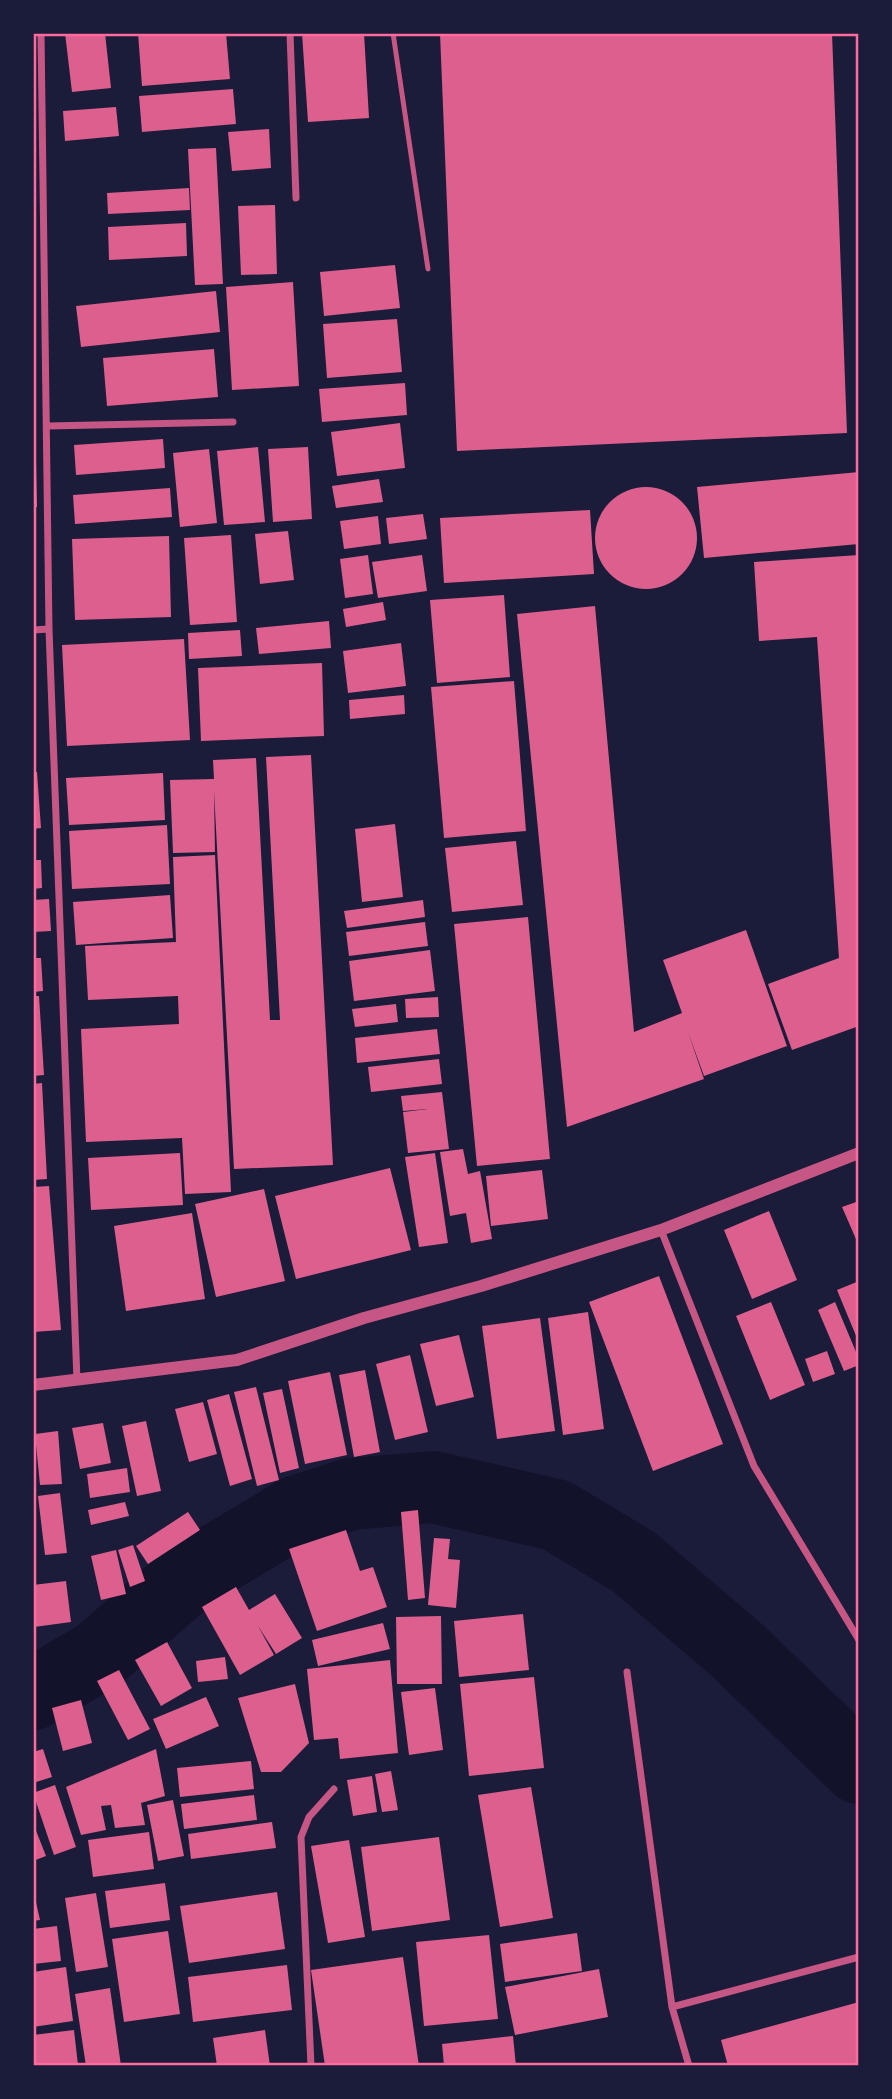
<svg xmlns="http://www.w3.org/2000/svg" width="892" height="2099" viewBox="0 0 892 2099" font-family="'Roboto Condensed',sans-serif">
<rect width="100%" height="100%" fill="#1b1b3a"/>
<g fill="none" stroke-linecap="round" stroke-linejoin="round">
<!-- river -->
<path stroke="#12122b" stroke-width="72" d="M33,1694L99,1655L191,1575L298,1511L351,1494L433,1487L556,1515L634,1562L738,1651L859,1768"/>
</g>
<!-- building -->
<path fill="#dd5f8e" d="M65,33H105L111,88L72,92Z
M138,33H226L230,79L142,86Z
M302,33H364L369,118L308,122Z
M440,33H832L847,433L457,451Z
M233,89L236,124L142,132L139,96Z
M116,107L119,136L65,141L63,111Z
M269,129L271,168L232,171L228,132Z
M216,148L223,284L195,285L188,149Z
M189,188L190,210L108,214L107,193Z
M275,205L277,274L241,275L238,206Z
M186,223L187,256L109,260L108,227Z
M395,265L400,308L324,316L320,272Z
M293,282L299,386L232,390L226,287Z
M216,291L220,332L81,347L76,306Z
M397,319L402,372L327,378L323,324Z
M214,349L218,397L107,406L103,358Z
M405,383L407,415L322,422L319,389Z
M400,423L405,468L337,476L331,432Z
M163,439L165,468L76,475L74,445Z
M258,447L265,522L224,525L217,451Z
M308,447L312,519L273,522L268,449Z
M209,449L217,523L180,527L173,453Z
M33,463H36L37,507L33,508Z
M859,472V544L704,558L697,487Z
M379,479L383,502L336,508L332,486Z
M595 538a51 51 0 1 1 102 0a51 51 0 1 1-102 0Z
M170,488L172,517L75,524L73,495Z
M590,510L594,574L444,583L440,518Z
M423,514L427,539L389,544L386,518Z
M378,516L381,544L344,549L340,521Z
M288,531L294,580L260,584L255,534Z
M231,535L237,622L190,625L184,538Z
M169,536L171,617L75,620L72,539Z
M368,555L373,594L345,598L340,559Z
M422,555L427,591L378,598L372,562Z
M859,555V1026L792,1050L768,984L839,958L817,637L759,641L754,562Z
M504,595L510,677L437,683L430,600Z
M383,602L386,620L346,627L343,609Z
M595,606L634,1032L682,1013L663,960L746,930L787,1046L704,1076L688,1032L704,1079L567,1127L517,614Z
M329,621L331,648L259,654L256,628Z
M240,630L242,656L189,659L188,633Z
M184,639L190,740L67,746L62,645Z
M401,643L406,686L348,693L343,651Z
M322,663L324,736L201,741L198,668Z
M514,681L526,831L444,838L431,687Z
M404,695L405,714L350,719L349,700Z
M311,755L333,1165L234,1169L214,791L215,852L173,853L170,780L214,779L213,760L256,758L270,1020H280L266,757Z
M33,772H37L41,828L33,829Z
M163,773L165,820L69,825L66,778Z
M395,824L403,897L362,902L355,829Z
M167,825L170,884L72,889L69,831Z
M516,841L523,905L452,912L445,848Z
M215,855L231,1192L185,1194L182,1138L86,1142L81,1029L179,1024L178,996L88,1000L85,946L176,942L173,857Z
M33,860H41L42,888L33,889Z
M170,895L173,938L76,945L73,902Z
M49,899L51,931L33,932V900Z
M423,900L425,917L347,928L344,911Z
M528,917L550,1159L477,1166L454,924Z
M425,922L428,946L349,956L346,932Z
M430,950L435,991L354,1001L349,961Z
M33,958H41L43,991L33,992Z
M33,996H39L44,1075L33,1076Z
M438,997L439,1017L406,1018L405,999Z
M396,1004L398,1022L355,1027L352,1009Z
M437,1029L440,1054L357,1063L355,1038Z
M439,1059L442,1084L371,1092L368,1067Z
M42,1083L47,1179L33,1180V1084Z
M442,1092L449,1149L408,1153L403,1112L428,1109L403,1111L401,1096Z
M463,1149L468,1174L480,1171L492,1239L471,1243L466,1213L450,1216L440,1152Z
M180,1153L183,1205L91,1210L88,1158Z
M435,1153L448,1243L419,1247L405,1157Z
M390,1168L411,1250L296,1279L275,1196Z
M542,1170L548,1219L491,1226L486,1176Z
M49,1186L61,1330L33,1332V1187Z
M264,1189L285,1281L216,1297L195,1204Z
M859,1201V1246L842,1207Z
M769,1211L797,1280L752,1299L724,1230Z
M192,1213L205,1299L126,1311L114,1226Z
M659,1276L723,1444L653,1471L589,1302Z
M859,1281V1343L837,1290Z
M771,1302L805,1385L770,1400L736,1316Z
M835,1302L859,1359V1365L844,1371L818,1310Z
M588,1312L604,1429L563,1435L548,1318Z
M540,1318L555,1431L497,1439L482,1326Z
M459,1335L474,1397L436,1406L420,1344Z
M827,1351L835,1374L813,1382L805,1359Z
M410,1355L428,1432L395,1440L376,1364Z
M365,1370L380,1452L354,1457L339,1375Z
M330,1372L347,1455L305,1464L288,1381Z
M256,1387L279,1480L257,1486L234,1392Z
M282,1389L299,1468L280,1473L263,1393Z
M229,1394L252,1479L230,1486L207,1400Z
M203,1402L217,1454L189,1462L175,1409Z
M146,1421L161,1491L137,1496L122,1426Z
M103,1423L111,1463L80,1469L72,1428Z
M58,1431L62,1484L40,1485L35,1434Z
M127,1468L130,1492L90,1498L87,1474Z
M60,1493L67,1553L45,1555L38,1496Z
M125,1502L129,1516L91,1525L88,1510Z
M418,1510L425,1598L408,1600L401,1512Z
M188,1512L200,1530L148,1564L136,1546Z
M346,1530L360,1571L373,1567L387,1607L317,1631L289,1549Z
M434,1538L450,1539L448,1559L460,1560L456,1608L428,1605Z
M133,1545L145,1581L130,1587L118,1550Z
M116,1550L126,1594L101,1600L91,1556Z
M66,1581L71,1622L34,1627L33,1585Z
M236,1587L249,1610L275,1594L302,1638L276,1654L258,1626L274,1655L240,1675L202,1607Z
M523,1614L529,1670L459,1677L454,1621Z
M441,1616L442,1684H397L396,1617Z
M383,1623L390,1649L318,1666L312,1640Z
M167,1642L192,1688L161,1706L135,1660Z
M225,1657L228,1679L198,1682L196,1661Z
M390,1660L398,1753L340,1759L338,1738L314,1740L307,1669Z
M119,1670L150,1729L128,1740L97,1681Z
M534,1677L544,1768L469,1776L460,1684Z
M295,1684L309,1743L281,1772H261L238,1698Z
M435,1688L443,1750L409,1755L401,1692Z
M206,1697L219,1726L166,1749L153,1719Z
M81,1700L92,1743L63,1751L52,1708Z
M43,1749L52,1777L33,1783V1752Z
M156,1749L165,1796L141,1803L145,1825L115,1828L111,1805L101,1806L106,1830L81,1835L66,1787Z
M251,1761L254,1789L180,1797L177,1768Z
M391,1771L398,1810L382,1812L375,1774Z
M372,1776L377,1812L353,1816L347,1780Z
M55,1785L76,1847L54,1855L33,1793Z
M531,1787L553,1918L500,1927L478,1795Z
M254,1795L257,1820L184,1829L181,1804Z
M173,1800L184,1856L158,1861L147,1805Z
M272,1822L276,1848L191,1859L188,1834Z
M33,1823L46,1856L33,1861Z
M149,1832L154,1869L93,1877L88,1840Z
M439,1837L450,1920L372,1931L361,1847Z
M349,1840L365,1937L328,1943L311,1846Z
M165,1883L170,1920L110,1928L105,1891Z
M33,1889L40,1920L33,1921Z
M277,1892L285,1949L189,1963L180,1906Z
M96,1893L108,1967L76,1972L65,1898Z
M57,1926L61,1961L33,1964V1929Z
M168,1931L180,2014L124,2022L112,1939Z
M577,1933L582,1971L505,1982L500,1944Z
M489,1935L498,2019L424,2026L416,1942Z
M403,1957L419,2066H325L311,1970Z
M287,1965L292,2010L193,2022L188,1977Z
M66,1967L73,2021L33,2027V1972Z
M599,1969L608,2017L515,2035L505,1987Z
M110,1988L121,2066H86L75,1994Z
M859,2002V2066H728L721,2040Z
M74,2030L78,2065L33,2066V2035Z
M265,2030L270,2066H217L213,2038Z
M513,2036L516,2066H444L442,2044Z"/>
<g fill="none" stroke-linecap="round" stroke-linejoin="round">
<!-- service -->
<path stroke="#c65784" stroke-width="5" d="M393,33L428,269"/>
<!-- minor -->
<path stroke="#c65784" stroke-width="7" d="M41,33L49,629L77,1381
M290,33L296,198
M48,426L233,422
M33,630L49,629
M661,1230L754,1466L859,1640
M627,1672L672,2007L689,2066
M672,2007L859,1957
M311,2066L301,1837L309,1817L334,1789"/>
<!-- tertiary -->
<path stroke="#c65784" stroke-width="12" d="M33,1385L237,1360L364,1318L481,1286L661,1230L859,1153"/>
</g>
<!-- border -->
<rect width="892" height="2099" fill="none" stroke="#1b1b3a" stroke-width="70"/>
<rect x="35" y="35" width="822" height="2029" fill="none" stroke="#ff6b9d" stroke-width="2.5"/>
</svg>
